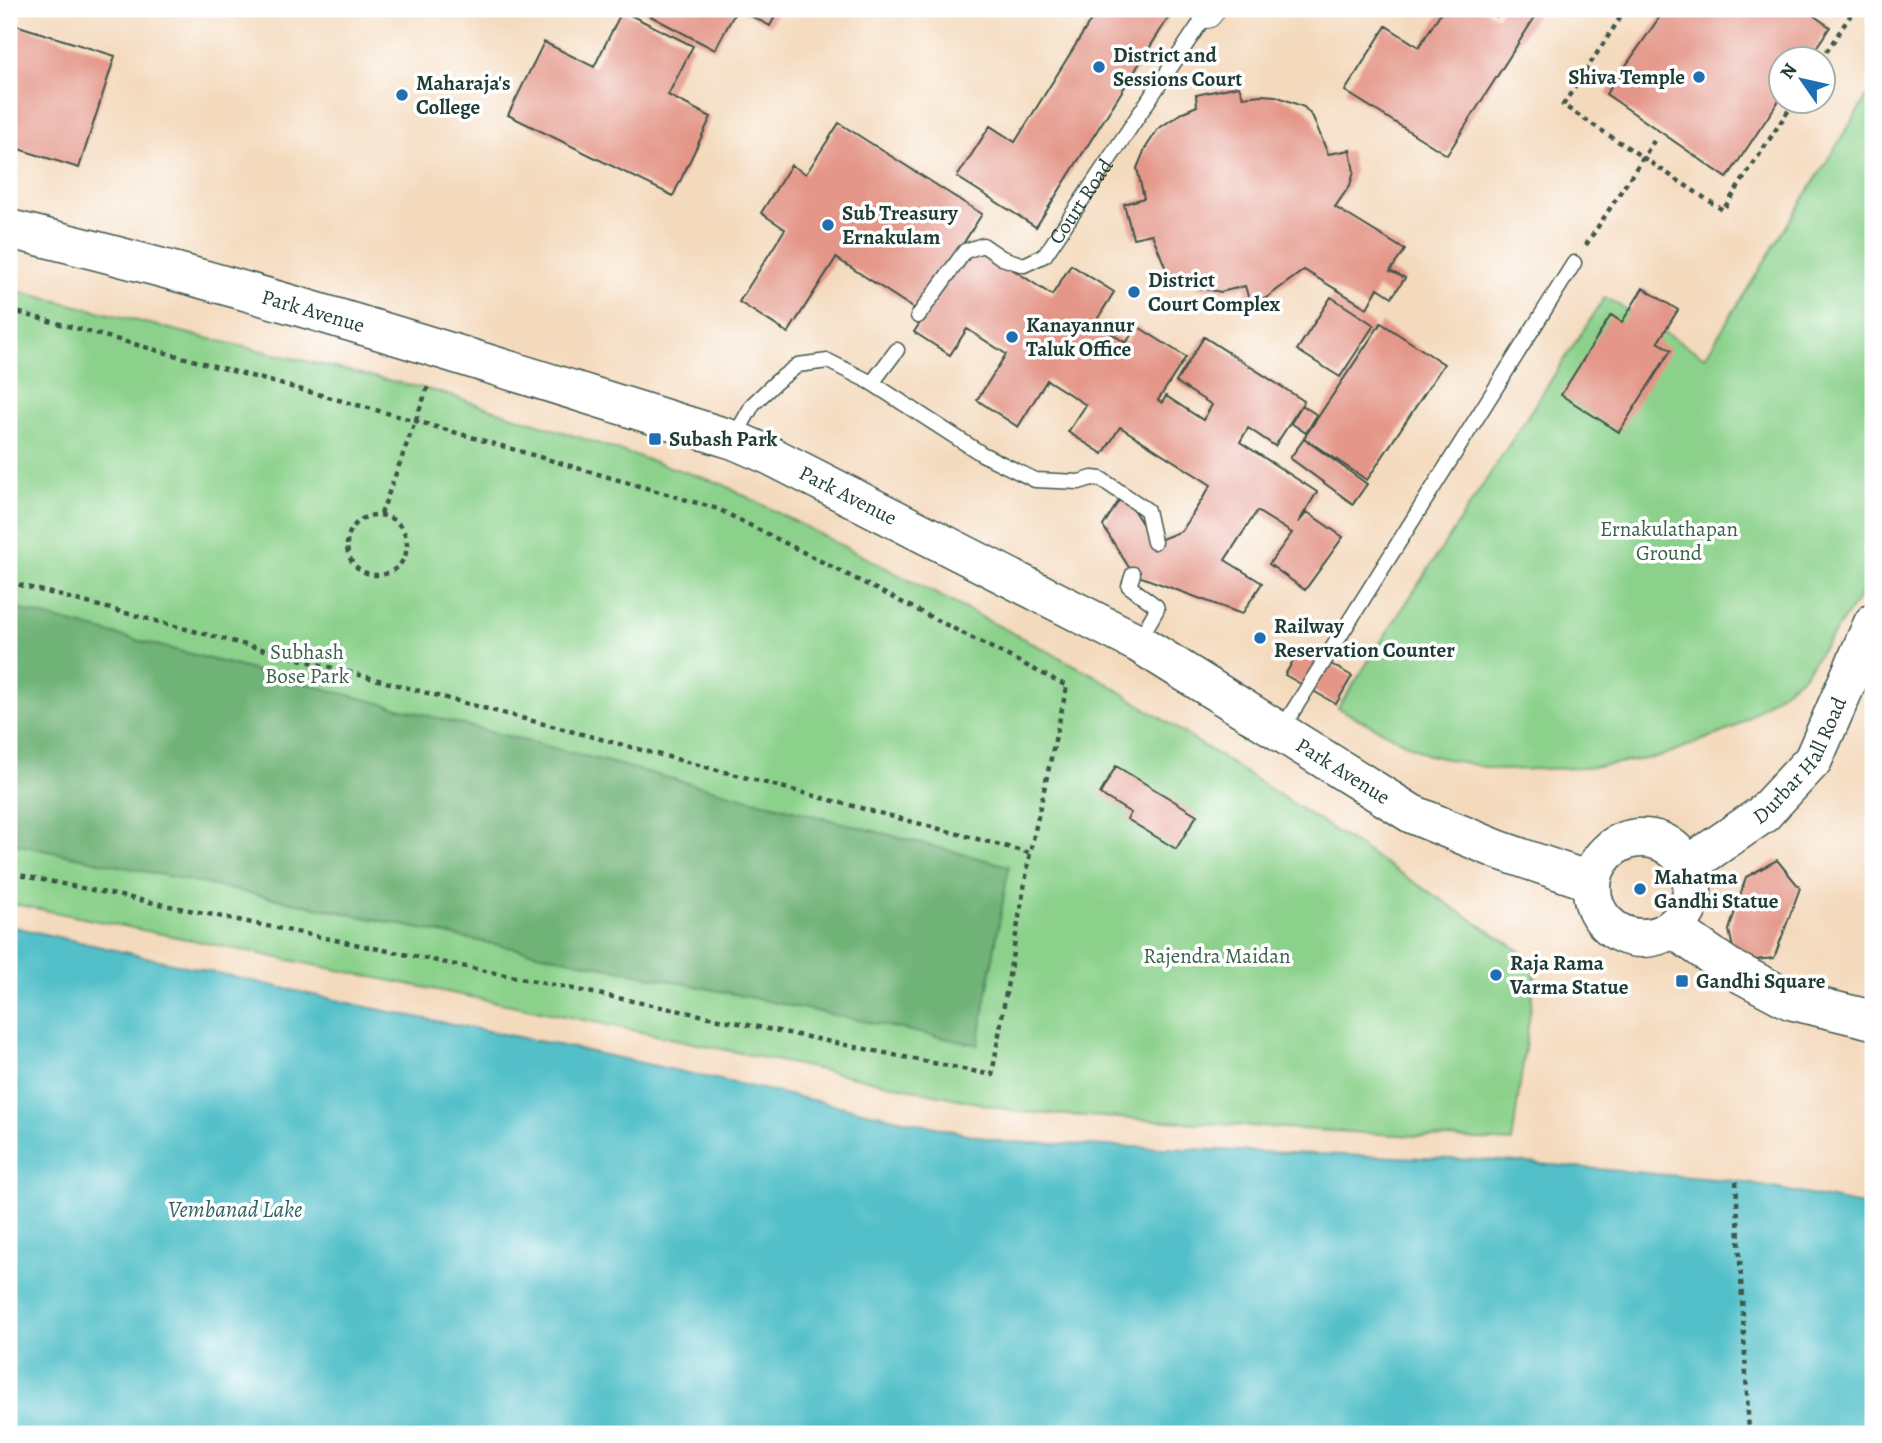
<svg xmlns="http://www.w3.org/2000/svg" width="1882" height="1443" viewBox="0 0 1882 1443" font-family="Alegreya,serif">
<rect width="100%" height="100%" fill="#fff"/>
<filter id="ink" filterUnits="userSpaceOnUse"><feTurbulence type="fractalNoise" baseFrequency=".0143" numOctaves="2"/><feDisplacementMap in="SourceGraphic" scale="14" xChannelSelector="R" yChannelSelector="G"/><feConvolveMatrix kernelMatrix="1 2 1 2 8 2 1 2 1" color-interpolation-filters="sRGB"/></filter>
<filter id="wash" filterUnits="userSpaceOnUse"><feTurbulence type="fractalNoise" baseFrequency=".00686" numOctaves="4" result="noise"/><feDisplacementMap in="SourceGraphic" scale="28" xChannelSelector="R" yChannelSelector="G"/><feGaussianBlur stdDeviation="1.57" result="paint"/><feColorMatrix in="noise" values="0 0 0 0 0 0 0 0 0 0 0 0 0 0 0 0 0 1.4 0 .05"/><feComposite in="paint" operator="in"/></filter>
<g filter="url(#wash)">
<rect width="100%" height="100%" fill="#f4dabd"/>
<!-- green -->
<path fill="#8bd18b" stroke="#558760" stroke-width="2" d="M1873,87V568L1861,595L1803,676L1734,728L1659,757L1585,768L1499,770L1428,755L1338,708L1605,297L1705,357Z
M9,289L206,338L443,393L722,484L1096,676L1537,962L1512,1142L1020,1112L570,1017L9,903Z"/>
<!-- forest -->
<path fill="#70b377" stroke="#487856" stroke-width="2" d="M9,607L1009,866L978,1045L9,843Z"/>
<!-- water -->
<path fill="#53c0c9" stroke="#397e7e" stroke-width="2" d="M9,926L371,1008L573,1048L1004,1142L1504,1161L1736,1181L1873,1207V1434H9Z"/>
<g id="blocks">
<!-- building -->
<path fill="#e49688" d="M637,9H737L715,50Z
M738,9H779L770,26Z
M1098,9H1174L1036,227L957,177L990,126L1015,142Z
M1443,9H1484L1497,17L1502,9H1540L1447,155L1345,91L1386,26L1419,47Z
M1652,9H1804L1830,27L1808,60H1780V99L1727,178L1606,94L1661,15Z
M622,11L693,46L668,95L711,117L673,196L508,115L544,42L594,67Z
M9,23L115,56L79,168L9,146Z
M1239,86L1243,97L1261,95L1276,96L1304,107L1313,117L1328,154L1350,150L1354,172L1350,185L1335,207L1405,250L1390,271L1405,278L1392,297L1378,288L1367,308L1304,270L1266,298L1249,300L1245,286L1221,292L1199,288L1182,281L1166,269L1152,234L1133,238L1124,204L1144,198L1137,168L1145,149L1158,129L1183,112L1197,106L1196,95Z
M839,123L982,214L944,274L972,243L1052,295L1071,265L1114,292L1095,323L1126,343L1137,326L1186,357L1158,400L1162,403L1166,396L1203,420L1212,405L1176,382L1204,337L1304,401L1275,446L1248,428L1240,442L1317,492L1298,523L1307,512L1343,537L1305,590L1269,564L1292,533L1257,511L1225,560L1262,583L1242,614L1133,574L1103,526L1123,494L1154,542L1182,531L1211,485L1120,427L1103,454L1068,432L1086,405L1047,380L1018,427L977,400L1006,354L967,329L950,355L914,332L942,290L921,313L836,258L788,333L739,302L785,229L761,213L791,165L806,174Z
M1643,288L1678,310L1658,342L1671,350L1619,432L1561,395L1611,315L1622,322Z
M1331,297L1374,325L1340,377L1297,350Z
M1381,323L1444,364L1367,480L1304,438Z
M1302,405L1317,415L1306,433L1291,423Z
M1304,439L1367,484L1353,504L1290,458Z
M1301,647L1352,676L1336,704L1285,675Z
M1116,766L1197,815L1176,849L1127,819L1131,813L1100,794Z
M1777,860L1800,888L1774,958L1736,962L1729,930L1746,877Z"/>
</g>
</g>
<g filter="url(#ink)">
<use href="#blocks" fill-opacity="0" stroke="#3f5549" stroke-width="2"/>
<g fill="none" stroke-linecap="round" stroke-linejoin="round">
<!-- service casing -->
<g stroke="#3f5549" stroke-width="17">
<g id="service">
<path id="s1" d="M918,316L965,251L983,245L1002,258L1024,265L1045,255L1207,13"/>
<path d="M872,383L982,454L1035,480L1079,482L1092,478L1101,479L1147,510L1154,542"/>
<path d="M734,438L753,404L776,382L798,365L828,361L872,383L897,350"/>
<path d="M1133,574L1129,586L1156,606L1157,609L1138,642"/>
<path d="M1281,730L1574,263"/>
</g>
</g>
<!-- minor casing -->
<g stroke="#3f5549" stroke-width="32">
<path id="minor" d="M1207,13L1210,9"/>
</g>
<!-- secondary casing -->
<g stroke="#3f5549" stroke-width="41">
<path id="secondary" d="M1672,928L1728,967L1790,1000L1873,1020"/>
</g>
<!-- primary casing -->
<g stroke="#3f5549" stroke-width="41">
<g id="primary">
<path id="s2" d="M9,229C253,287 493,366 734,440L771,456L1138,643L1412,814L1499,850L1592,882"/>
<circle cx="1642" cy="888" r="50"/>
<path id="s3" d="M1687,866L1763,814L1813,760L1873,623"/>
</g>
</g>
<!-- path -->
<path stroke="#3f5549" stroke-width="4.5" stroke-dasharray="5 5" stroke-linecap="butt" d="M1626,9L1563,105L1723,210L1794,102
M1821,60L1850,16L1839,9
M1586,245L1654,141
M9,310L416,421L718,509L1067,686L1030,853L992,1075L9,873
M381,514L429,384
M347 545a30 30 0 1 1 60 0a30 30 0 1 1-60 0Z
M9,582L1030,853
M1736,1181L1749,1434"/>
<!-- service -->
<use href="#service" stroke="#fff" stroke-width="14"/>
<!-- minor -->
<use href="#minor" stroke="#fff" stroke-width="30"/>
<!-- secondary -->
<use href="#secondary" stroke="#fff" stroke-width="38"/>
<!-- primary -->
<use href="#primary" stroke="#fff" stroke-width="38"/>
</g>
</g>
<!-- markers -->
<g fill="#1f6fb2" stroke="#fff" stroke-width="2.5">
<circle cx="1099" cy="67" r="7"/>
<circle cx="1699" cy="77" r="7"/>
<circle cx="402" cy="95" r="7"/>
<circle cx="828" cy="225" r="7"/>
<circle cx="1134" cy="292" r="7"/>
<circle cx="1012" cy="337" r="7"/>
<rect x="648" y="432" width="14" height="14" rx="3.5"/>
<circle cx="1260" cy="638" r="7"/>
<circle cx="1640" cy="889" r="7"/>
<circle cx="1496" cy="975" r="7"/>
<rect x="1675" y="974" width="14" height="14" rx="3.5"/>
</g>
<g text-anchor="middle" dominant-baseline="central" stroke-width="7" stroke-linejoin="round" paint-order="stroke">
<!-- poi labels -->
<g font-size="21" font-weight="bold" fill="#1f3d34" stroke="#fff" text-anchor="start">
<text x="1113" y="55">District and<tspan x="1113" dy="24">Sessions Court</tspan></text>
<text x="1685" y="77" text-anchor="end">Shiva Temple</text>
<text x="416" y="83">Maharaja's<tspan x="416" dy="24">College</tspan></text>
<text x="842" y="213">Sub Treasury<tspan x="842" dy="24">Ernakulam</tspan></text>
<text x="1148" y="280">District<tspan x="1148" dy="24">Court Complex</tspan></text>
<text x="1026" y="325">Kanayannur<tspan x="1026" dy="24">Taluk Office</tspan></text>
<text x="669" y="439">Subash Park</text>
<text x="1274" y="626">Railway<tspan x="1274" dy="24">Reservation Counter</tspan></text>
<text x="1654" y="877">Mahatma<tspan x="1654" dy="24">Gandhi Statue</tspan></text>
<text x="1510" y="963">Raja Rama<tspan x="1510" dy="24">Varma Statue</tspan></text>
<text x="1696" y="981">Gandhi Square</text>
</g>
<!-- street labels -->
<g font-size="21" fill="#1f3d34" stroke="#fff">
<text stroke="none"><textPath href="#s1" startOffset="233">Court Road</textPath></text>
<text stroke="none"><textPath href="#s2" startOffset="315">Park Avenue</textPath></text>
<text stroke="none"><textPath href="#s2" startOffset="882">Park Avenue</textPath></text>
<text stroke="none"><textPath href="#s3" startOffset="158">Durbar Hall Road</textPath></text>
<text stroke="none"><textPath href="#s2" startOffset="1449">Park Avenue</textPath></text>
</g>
<!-- park labels -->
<g font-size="21" fill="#3a624a" stroke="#fff">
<text x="1669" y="529">Ernakulathapan<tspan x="1669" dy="24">Ground</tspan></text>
<text x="307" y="652">Subhash<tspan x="307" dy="24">Bose Park</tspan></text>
<text x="1217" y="956">Rajendra Maidan</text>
</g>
<!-- water labels -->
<g font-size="23" font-style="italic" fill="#2f6461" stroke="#fff">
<text x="235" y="1209">Vembanad Lake</text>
</g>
</g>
<!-- margin -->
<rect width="1882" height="1443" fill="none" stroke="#fff" stroke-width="35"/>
<!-- north arrow -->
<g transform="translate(1802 80) rotate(304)"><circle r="33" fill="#ffffff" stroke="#a5b1ae" stroke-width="2"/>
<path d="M0-5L12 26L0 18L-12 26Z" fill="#1f6fb2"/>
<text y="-10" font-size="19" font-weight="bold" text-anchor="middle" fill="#1f3d34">N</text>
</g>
</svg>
